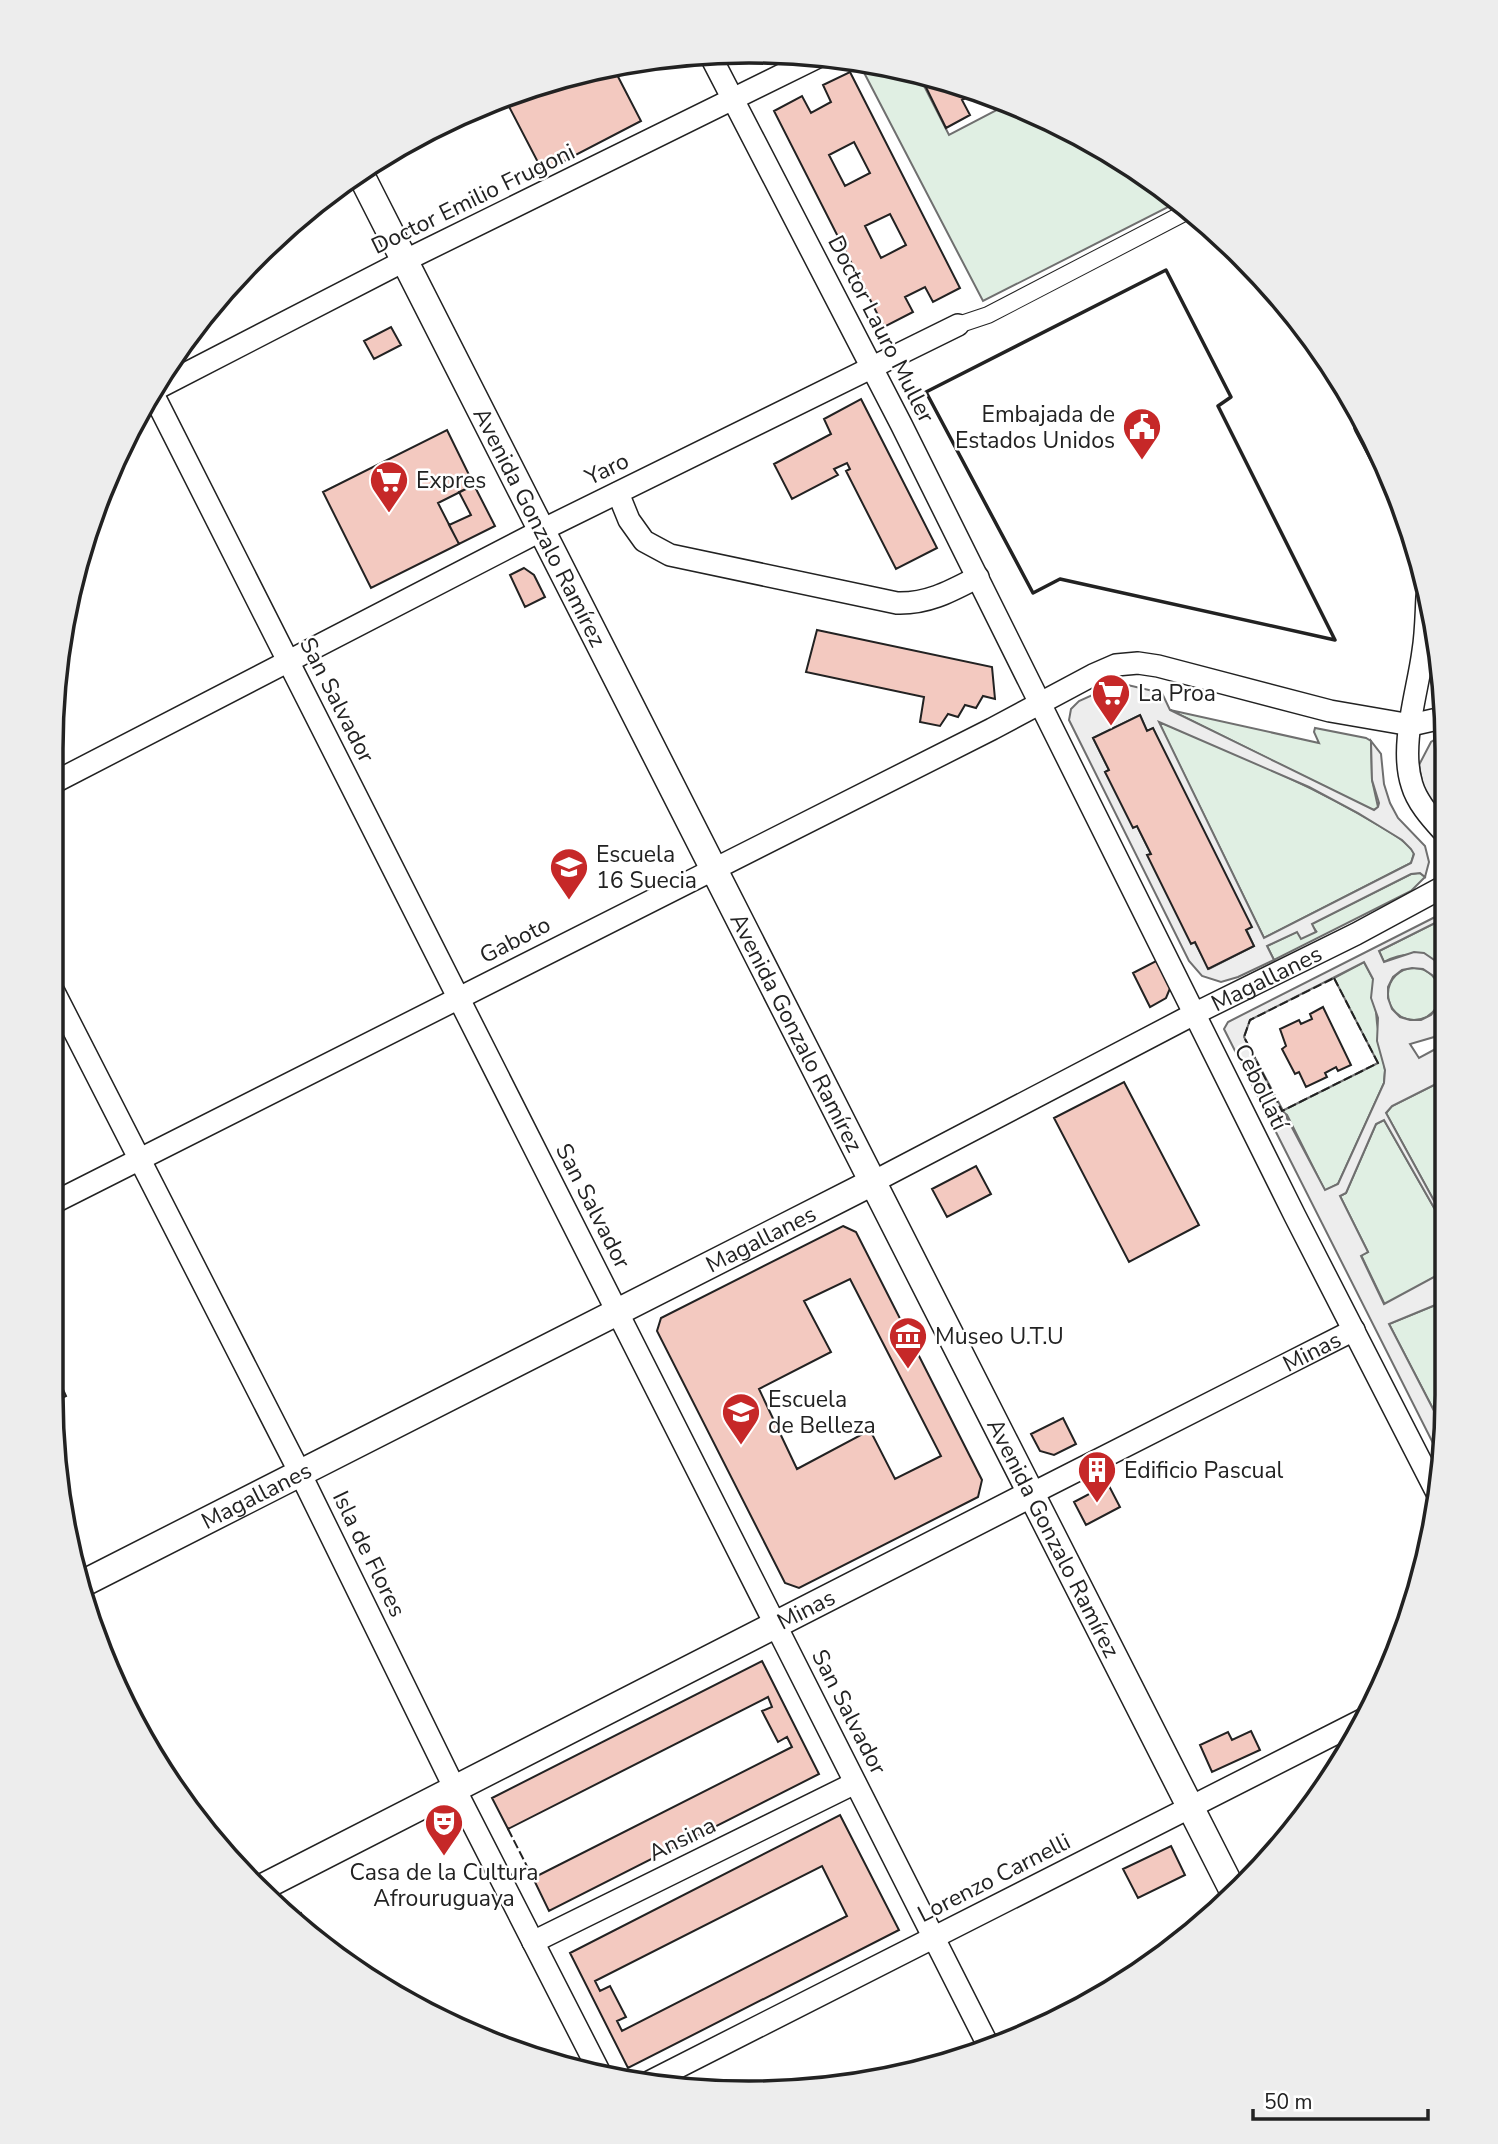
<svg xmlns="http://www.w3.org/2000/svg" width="1498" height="2144" viewBox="0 0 1498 2144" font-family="'Nunito Sans',sans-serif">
<rect width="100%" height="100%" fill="#fff"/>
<!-- green -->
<path fill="#e0efe3" stroke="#6f6f6f" stroke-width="2" d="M859,63L917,72L949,135L1008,104L1057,123L1180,201L983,301Z
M1170,710L1319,743L1314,732L1315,728L1366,738L1371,741L1372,780L1378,807L1374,810L1368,808Z
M1158,721C1232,753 1307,782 1376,824C1389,832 1406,840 1414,853L1411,863L1264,938Z
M1420,873L1425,877L1411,891L1274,960L1267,946L1298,931H1316L1311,924L1411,874Z
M1443,919V966C1425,952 1404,951 1384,962L1379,951Z
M1364,962L1373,979L1377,1023L1385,1070L1384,1083L1338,1184L1325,1191L1287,1115L1282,1111L1378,1063L1334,978Z
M1388 994a26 26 0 1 1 52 0a26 26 0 1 1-52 0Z
M1444,1080V1219L1386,1113L1392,1106Z
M1384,1120L1445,1227V1271L1385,1305L1361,1255L1368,1252L1340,1196L1346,1193L1376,1124Z
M1445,1301L1446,1434L1389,1324Z"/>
<!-- parking -->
<path fill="#ededed" stroke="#6f6f6f" stroke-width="2" fill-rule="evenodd" d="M1119,683L1162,693L1170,710L1374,810L1378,807L1379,803L1372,780L1371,741L1381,754L1384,784L1390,803L1398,818L1425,846L1429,862L1425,877L1420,873L1411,874L1312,924L1316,932L1301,939L1297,932L1267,946L1274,960L1238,977L1221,982L1202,976L1189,961L1069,720L1071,709L1079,701ZM1140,715L1147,731L1153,728L1254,946L1209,969L1148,855L1151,854L1137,826L1105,772L1109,770L1093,738ZM1159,722L1309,787L1358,813L1402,840L1411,849L1414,854L1411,863L1264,938Z
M1442,735V814L1430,803L1424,792L1419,765L1431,742Z
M1443,913V919L1379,951L1384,962L1414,952L1424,953L1443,966V1027L1434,1037L1410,1044L1419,1058L1443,1045L1444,1080L1392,1106L1386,1113L1444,1219L1445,1227L1384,1120L1376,1124L1346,1193L1340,1196L1368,1252L1361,1256L1384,1304L1445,1271V1301L1389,1324L1446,1434L1442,1461L1224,1029L1228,1022ZM1364,962L1373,979L1371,998L1378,1018L1377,1041L1385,1070L1384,1083L1338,1184L1325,1190L1244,1037L1250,1020ZM1412,968L1423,969L1432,975L1439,984L1441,995L1438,1006L1431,1015L1421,1020H1410L1400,1017L1392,1009L1388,998V987L1393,977L1402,970Z"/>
<!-- building -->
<path fill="#f3c9c0" stroke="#222" stroke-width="2" fill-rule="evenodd" d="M613,67L641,121L543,172L504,97L524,88Z
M850,72L960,288L933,302L925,287L905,297L913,312L884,327L774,111L802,96L811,113L831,102L823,85ZM854,142L870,173L845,186L829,155ZM890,214L906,245L881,258L865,226Z
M919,73L929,74L977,92L962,100L970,115L946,128Z
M391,327L401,345L374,359L364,341Z
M861,399L937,548L896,569L846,471L850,469L847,463L834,469L838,475L792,499L774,464L831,434L824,419Z
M447,430L474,485L438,503L459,544L371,588L323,492Z
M474,485L495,526L459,544L449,525L471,515L459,492Z
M524,568L534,575L545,597L525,607L510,575Z
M817,630L992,667L995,699L983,696L976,708L965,705L958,717L948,714L940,726L920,722L924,697L806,672Z
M1140,715L1147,731L1153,728L1252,927L1246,930L1254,946L1208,969L1195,942L1191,944L1147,855L1151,854L1137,826L1133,828L1105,772L1109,770L1093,738Z
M1158,960L1171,986L1166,998L1150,1007L1133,973Z
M1323,1007L1351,1065L1338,1071L1336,1067L1325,1073L1327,1077L1306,1087L1299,1072L1295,1074L1282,1049L1286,1046L1280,1029L1299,1020L1301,1024L1312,1019L1310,1014Z
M1124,1082L1199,1225L1129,1262L1054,1118Z
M976,1166L991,1194L947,1217L932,1189Z
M843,1226L856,1232L982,1480L978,1497L799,1588L785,1583L657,1331L661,1318ZM850,1279L941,1456L895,1479L870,1430L797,1469L759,1389L831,1352L804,1301Z
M51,1363L66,1396L52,1403L51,1395Z
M1063,1418L1076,1444L1054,1455L1040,1451L1031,1434Z
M1108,1484L1120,1507L1086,1525L1074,1502Z
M762,1661L819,1774L549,1911L533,1878L792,1747L787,1737L778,1742L762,1711L772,1707L768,1697L508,1829L492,1798Z
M1251,1731L1260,1750L1212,1772L1200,1745L1228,1732L1232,1740Z
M840,1815L899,1930L628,2068L570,1953ZM822,1866L847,1916L622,2031L617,2021L626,2017L610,1986L600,1991L595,1981Z
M1171,1846L1185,1875L1138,1898L1123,1869Z
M301,1913L311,1938L288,1919Z"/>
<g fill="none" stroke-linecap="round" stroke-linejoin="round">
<!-- pedestrian casing -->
<g stroke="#222" stroke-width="18">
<path id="pedestrian" d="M958,325L988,315L1190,210"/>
</g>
<!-- minor casing -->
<g stroke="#222" stroke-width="24">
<g id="minor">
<path d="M710,55L901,424L1295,1216L1437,1493"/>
<path d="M151,390L988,2045"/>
<path d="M150,392L404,261L820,56"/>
<path d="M1365,426L1384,462"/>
<path d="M618,493L629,520L644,541L670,555L897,603C928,604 951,591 978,577"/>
<path d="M1427,597C1426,615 1426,633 1423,651C1418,691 1399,746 1412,785C1417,802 1430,817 1442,830"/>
<path d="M51,784L542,530L958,325"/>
<path d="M51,986L300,1473L455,1789L599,2071"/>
<path id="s1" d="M873,1182L1196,1013L1356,934L1443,887"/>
<path d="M51,1204L992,729L1093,675L1116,665L1138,663L1158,666L1330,711L1411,725L1442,718"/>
<path id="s2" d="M1031,1494L1354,1330"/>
<path d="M533,1942L855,1783"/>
<path d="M645,2084L1366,1718"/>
</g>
</g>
<!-- tertiary casing -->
<g stroke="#222" stroke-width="29">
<g id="tertiary">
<path id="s3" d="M360,173L1234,1893"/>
<path id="s4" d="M78,1586L873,1182"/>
<path id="s5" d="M261,1888L1031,1494"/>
</g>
</g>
<!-- pedestrian -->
<use href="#pedestrian" stroke="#fff" stroke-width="16"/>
<!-- minor -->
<use href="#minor" stroke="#fff" stroke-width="21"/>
<!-- tertiary -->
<use href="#tertiary" stroke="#fff" stroke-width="26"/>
<!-- fence -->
<path stroke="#222" stroke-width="2" stroke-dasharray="9 3.5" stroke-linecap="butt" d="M1334,978L1378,1063L1282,1111L1244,1037L1250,1020Z
M508,1829L533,1878"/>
<!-- wall -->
<path stroke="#222" stroke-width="3.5" d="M1166,270L1231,397L1218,406L1335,640L1060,579L1033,593L926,392Z"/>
</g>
<!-- icons -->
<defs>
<g id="civic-pin" transform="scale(2.0125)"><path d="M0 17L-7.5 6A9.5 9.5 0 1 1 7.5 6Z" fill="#c62828" stroke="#fff"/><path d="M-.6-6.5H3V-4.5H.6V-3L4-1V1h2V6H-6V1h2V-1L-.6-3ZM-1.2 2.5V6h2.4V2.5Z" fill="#fff"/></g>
<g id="supermarket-pin" transform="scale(2.0125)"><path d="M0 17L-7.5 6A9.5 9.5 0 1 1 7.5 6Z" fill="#c62828" stroke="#fff"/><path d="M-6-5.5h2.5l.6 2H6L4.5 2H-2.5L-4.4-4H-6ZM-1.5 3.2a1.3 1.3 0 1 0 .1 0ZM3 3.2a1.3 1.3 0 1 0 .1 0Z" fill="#fff"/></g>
<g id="school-pin" transform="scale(2.0125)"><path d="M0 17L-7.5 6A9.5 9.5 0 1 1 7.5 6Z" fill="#c62828" stroke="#fff"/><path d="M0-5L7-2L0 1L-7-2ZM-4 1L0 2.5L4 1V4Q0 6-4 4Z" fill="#fff"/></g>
<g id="museum-pin" transform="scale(2.0125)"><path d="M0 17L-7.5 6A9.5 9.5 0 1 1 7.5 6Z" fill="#c62828" stroke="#fff"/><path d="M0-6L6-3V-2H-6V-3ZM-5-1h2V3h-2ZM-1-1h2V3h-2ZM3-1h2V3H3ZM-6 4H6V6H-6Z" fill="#fff"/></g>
<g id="building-pin" transform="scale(2.0125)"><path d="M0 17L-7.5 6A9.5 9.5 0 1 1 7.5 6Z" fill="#c62828" stroke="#fff"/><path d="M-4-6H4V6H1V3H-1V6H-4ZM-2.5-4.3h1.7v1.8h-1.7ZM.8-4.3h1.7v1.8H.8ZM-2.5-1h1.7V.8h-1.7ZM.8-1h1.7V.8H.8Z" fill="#fff"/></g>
<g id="theatre-pin" transform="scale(2.0125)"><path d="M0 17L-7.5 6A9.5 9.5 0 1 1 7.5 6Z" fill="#c62828" stroke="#fff"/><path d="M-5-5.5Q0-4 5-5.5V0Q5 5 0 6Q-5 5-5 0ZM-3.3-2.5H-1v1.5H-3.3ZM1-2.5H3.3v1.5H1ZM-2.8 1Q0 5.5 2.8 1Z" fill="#fff"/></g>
</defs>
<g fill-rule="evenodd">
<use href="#civic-pin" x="1142" y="427"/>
<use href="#supermarket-pin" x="389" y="480"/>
<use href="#supermarket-pin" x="1111" y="693"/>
<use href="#school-pin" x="569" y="867"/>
<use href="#museum-pin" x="908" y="1336"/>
<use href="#school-pin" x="741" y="1412"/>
<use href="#building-pin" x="1097" y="1470"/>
<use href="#theatre-pin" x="444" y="1823"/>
</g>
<g text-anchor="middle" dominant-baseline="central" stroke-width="5" stroke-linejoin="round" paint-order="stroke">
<!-- street labels -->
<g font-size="23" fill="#222" stroke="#fff">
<text transform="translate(473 199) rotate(-26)">Doctor Emilio Frugoni</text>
<text transform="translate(881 329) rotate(63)">Doctor Lauro Muller</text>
<text transform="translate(607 469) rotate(-26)">Yaro</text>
<text stroke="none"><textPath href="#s3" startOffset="397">Avenida Gonzalo Ramírez</textPath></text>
<text transform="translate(337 700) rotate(63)">San Salvador</text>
<text transform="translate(515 940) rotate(-27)">Gaboto</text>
<text stroke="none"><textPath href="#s1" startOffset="443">Magallanes</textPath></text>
<text stroke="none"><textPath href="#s3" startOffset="964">Avenida Gonzalo Ramírez</textPath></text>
<text transform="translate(1261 1087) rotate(64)">Cebollatí</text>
<text transform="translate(593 1206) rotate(63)">San Salvador</text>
<text stroke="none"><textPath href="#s4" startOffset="766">Magallanes</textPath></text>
<text stroke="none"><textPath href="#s2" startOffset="315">Minas</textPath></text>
<text stroke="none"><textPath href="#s4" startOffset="200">Magallanes</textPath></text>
<text stroke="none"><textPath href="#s3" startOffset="1531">Avenida Gonzalo Ramírez</textPath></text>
<text transform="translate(369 1554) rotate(64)">Isla de Flores</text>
<text stroke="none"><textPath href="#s5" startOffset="612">Minas</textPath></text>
<text transform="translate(849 1712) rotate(63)">San Salvador</text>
<text transform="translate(682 1839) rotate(-26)">Ansina</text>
<text transform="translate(994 1878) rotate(-27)">Lorenzo Carnelli</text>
</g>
<!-- poi labels -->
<g font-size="23" fill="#222" stroke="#fff" text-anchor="start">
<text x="1115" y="414" text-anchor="end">Embajada de<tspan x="1115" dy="26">Estados Unidos</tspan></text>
<text x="416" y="480">Expres</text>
<text x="1138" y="693">La Proa</text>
<text x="596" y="854">Escuela<tspan x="596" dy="26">16 Suecia</tspan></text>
<text x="935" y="1336">Museo U.T.U</text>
<text x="768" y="1399">Escuela<tspan x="768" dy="26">de Belleza</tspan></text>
<text x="1124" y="1470">Edificio Pascual</text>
<text x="444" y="1872" text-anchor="middle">Casa de la Cultura<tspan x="444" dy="26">Afrouruguaya</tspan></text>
</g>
</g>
<!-- crop -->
<path d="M0 0H1498V2144H0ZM749 63H749A686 686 0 0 1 1435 749V1395A686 686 0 0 1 749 2081H749A686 686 0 0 1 63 1395V749A686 686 0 0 1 749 63Z" fill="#ededed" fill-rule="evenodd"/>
<path fill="none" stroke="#222" stroke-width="3.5" d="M749 63H749A686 686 0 0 1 1435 749V1395A686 686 0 0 1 749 2081H749A686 686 0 0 1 63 1395V749A686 686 0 0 1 749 63Z"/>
<!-- scale -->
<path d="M1253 2109v10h175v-10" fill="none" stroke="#222222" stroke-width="3.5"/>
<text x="1264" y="2109" font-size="21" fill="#222222" stroke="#ffffff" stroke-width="5" paint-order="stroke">50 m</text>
</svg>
